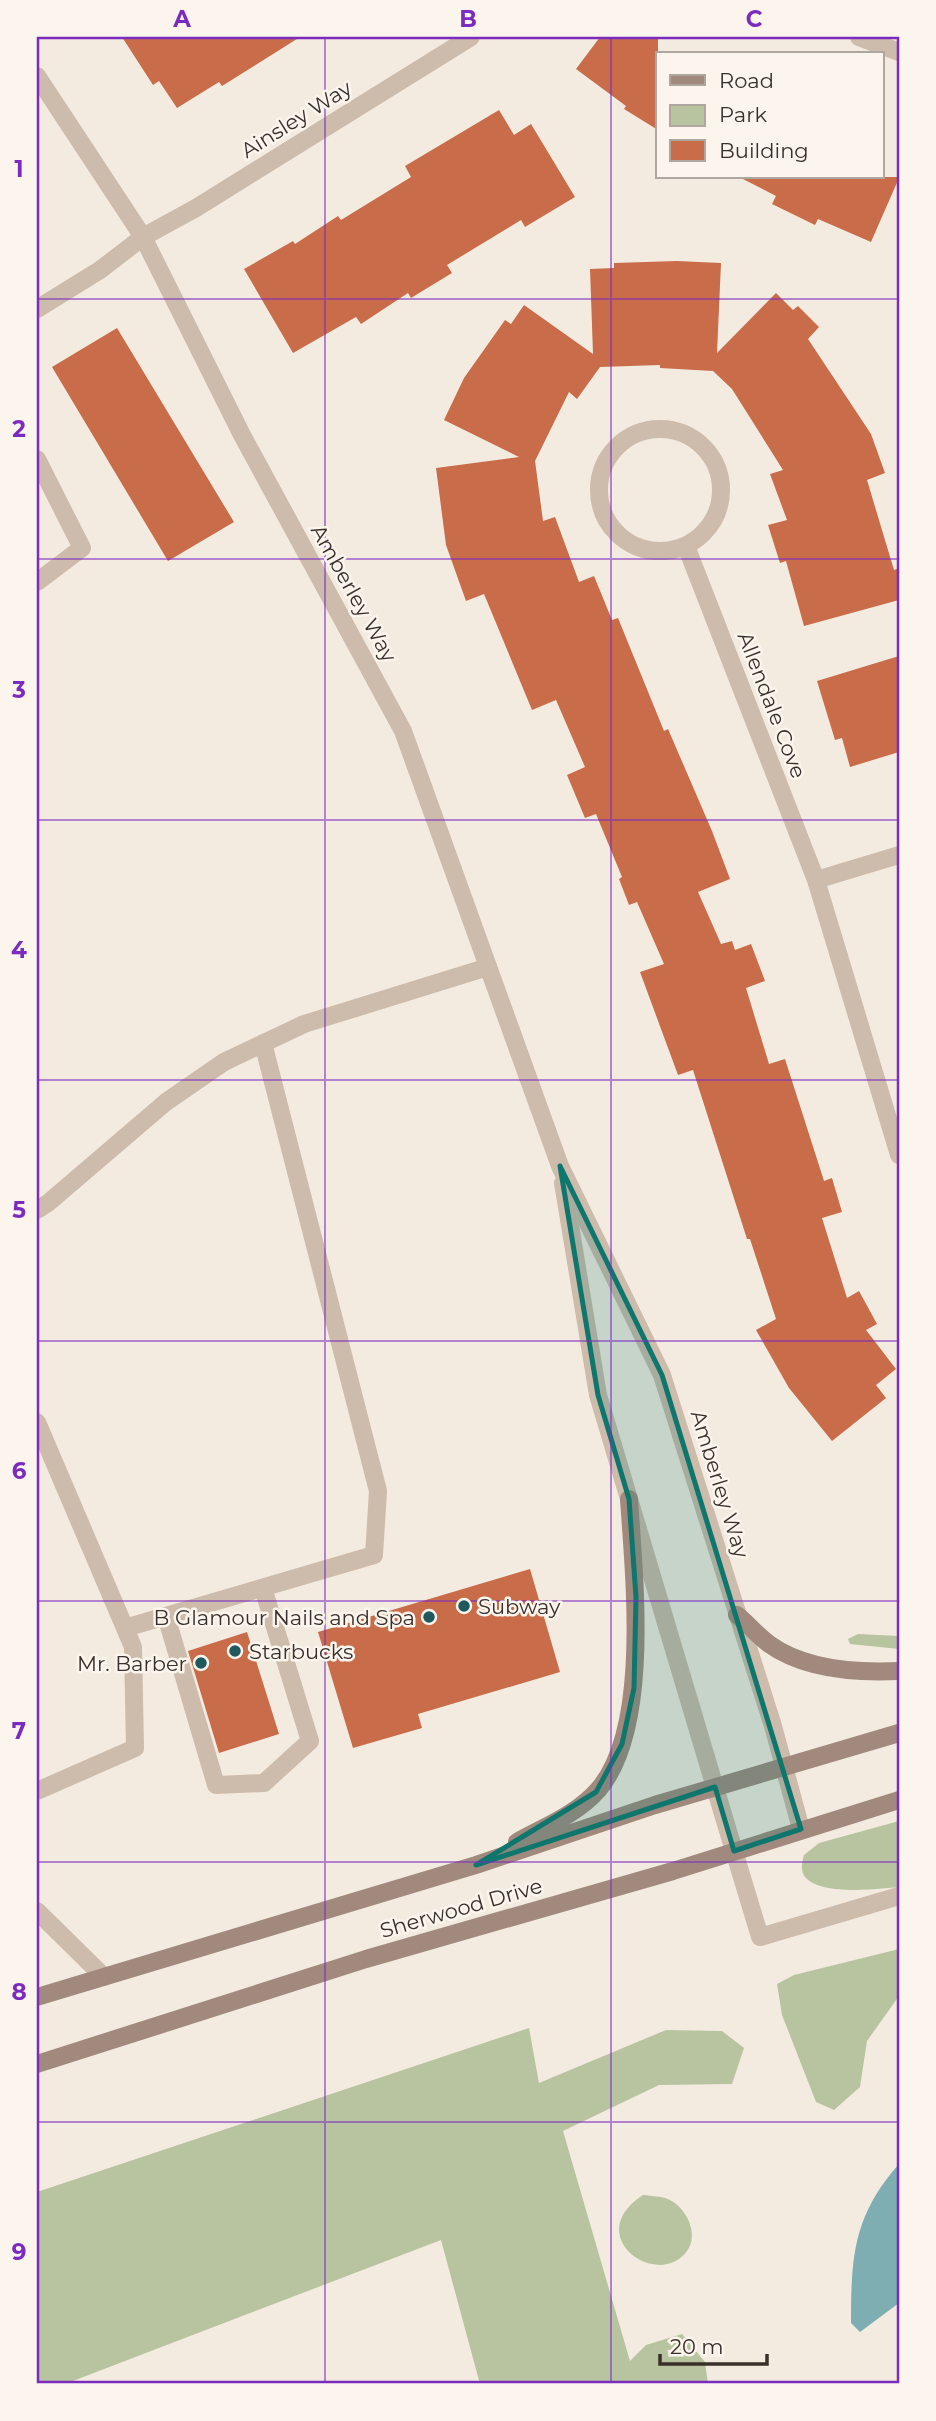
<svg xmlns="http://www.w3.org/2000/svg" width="936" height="2421" viewBox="0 0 936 2421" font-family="Montserrat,sans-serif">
<rect width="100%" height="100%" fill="#f4ebe0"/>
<!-- green -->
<path fill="#b7c49f" d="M858,1634L899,1636V1649L850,1644L848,1639Z
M899,1821V1887C877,1889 821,1896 805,1877C800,1870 802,1862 804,1855L819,1843Z
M899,1949V1996L867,2041L860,2087L834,2110L816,2102L782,2015L777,1984L794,1975Z
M529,2028L539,2083L666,2030L722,2031L744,2048L732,2084L659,2085L563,2131L630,2361L646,2345L682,2334L705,2362L708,2384H480L441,2240L65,2384H37V2192Z
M643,2195C650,2196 658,2196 665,2198C685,2204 700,2233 687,2251C658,2291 580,2236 643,2195Z"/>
<!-- water -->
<path fill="#7eaeb2" d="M899,2164V2303L860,2332L851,2323C851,2257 853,2216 899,2164Z"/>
<!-- building -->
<path fill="#c86c4a" d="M122,37H300L222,86L219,82L177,108L159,81L153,85Z
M600,37H658V130L624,109L626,106L576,69Z
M499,110L514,135L531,124L575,197L525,227L521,220L447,265L452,273L411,298L408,293L361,324L356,317L293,353L244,269L293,241L295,244L338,216L341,220L411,177L405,166Z
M739,177H899V178L871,242L818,219L815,225L772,204L776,196Z
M677,261L721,263L717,353L776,293L793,310L798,306L819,327L808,339L871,434L885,473L867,480L894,570L899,568V600L804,626L786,561L780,563L768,525L787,520L770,474L783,470L732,389L713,371L660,368V365L600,367L577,399L569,392L535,461L543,521L555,517L579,582L594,576L612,620L618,618L664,731L668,729L712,831L730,879L698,892L721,944L732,941L735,950L751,944L765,981L746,988L769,1064L785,1059L824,1181L832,1178L842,1212L822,1218L847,1298L859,1291L877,1324L866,1330L896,1369L876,1385L886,1398L832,1441L789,1388L756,1330L776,1319L750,1239H747L693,1070L678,1075L640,972L664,964L637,902L629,905L619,879L622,877L596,814L585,818L567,775L585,767L556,700L532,710L484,594L466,601L446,545L436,468L519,457L444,420L464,378L505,320L511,324L524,305L593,354L590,269L614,268V263Z
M117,328L234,522L168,561L52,367Z
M899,656V752L850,767L842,738L835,740L817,681Z
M530,1569L560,1672L418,1714L422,1728L353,1748L318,1632Z
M247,1632L279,1734L219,1753L188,1651Z"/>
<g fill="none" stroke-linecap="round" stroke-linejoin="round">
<!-- service -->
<path stroke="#cdbbab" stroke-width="18" d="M37,1210L48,1203L166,1102L224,1062L304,1024L488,967
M37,1422L133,1647L135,1748L37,1791
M166,1616L216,1785L264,1783L310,1741L263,1588
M125,1628L374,1555L378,1491L263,1043
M734,1851L760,1937L899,1896
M37,1911L104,1977"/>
<!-- minor -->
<path stroke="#cdbbab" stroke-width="18" d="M859,37L899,52
M37,309L100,270L143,237L196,208L471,37
M599 490a61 61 0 1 1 122 0a61 61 0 1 1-122 0Z
M37,459L82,548L37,582
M686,546L816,880L899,1155
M816,880L899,855"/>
<!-- tertiary -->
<path stroke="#cdbbab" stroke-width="18" d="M37,76L143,237L242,435L403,731L560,1166L662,1375L773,1726L801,1829
M563,1183L598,1395L734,1851"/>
<!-- secondary -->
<path stroke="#a18a7d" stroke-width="18" d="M737,1615C748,1624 758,1636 769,1644C805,1670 857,1673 899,1671
M517,1842C544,1827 577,1814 598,1790C651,1729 634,1577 629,1499
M37,1997L476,1865L655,1805L899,1733
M37,2064L366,1959L673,1871L899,1800"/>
</g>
<!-- marked area -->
<path fill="#0f766e" fill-opacity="0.2" stroke="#0f766e" stroke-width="5" stroke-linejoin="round" d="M560,1166L662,1375L801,1829L734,1851L715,1787L476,1865L596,1792L622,1744L634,1688L636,1597L629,1499L598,1395Z"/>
<!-- grid -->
<path fill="none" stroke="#7b2cbf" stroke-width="2" stroke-opacity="0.55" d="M325,37V2384M611,37V2384M37,299H899M37,559H899M37,820H899M37,1080H899M37,1341H899M37,1601H899M37,1862H899M37,2122H899"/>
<!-- markers -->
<g fill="#1f585d" stroke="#fbf5ed" stroke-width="2.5">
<circle cx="464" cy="1606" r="7"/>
<circle cx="429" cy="1617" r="7"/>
<circle cx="235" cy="1651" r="7"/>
<circle cx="201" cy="1663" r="7"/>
</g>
<g text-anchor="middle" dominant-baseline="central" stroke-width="5" stroke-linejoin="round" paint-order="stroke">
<!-- street labels -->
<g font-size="21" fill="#3a302b" stroke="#fbf5ed">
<text transform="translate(296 119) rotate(-32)">Ainsley Way</text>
<text transform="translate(354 593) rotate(61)">Amberley Way</text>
<text transform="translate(772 705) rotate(69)">Allendale Cove</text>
<text transform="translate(720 1484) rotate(73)">Amberley Way</text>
<text transform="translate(461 1908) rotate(-16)">Sherwood Drive</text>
</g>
<!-- poi labels -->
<g font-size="21" fill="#3a302b" stroke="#fbf5ed" text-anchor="start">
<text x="478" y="1606">Subway</text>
<text x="415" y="1617" text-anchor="end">B Glamour Nails and Spa</text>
<text x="249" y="1651">Starbucks</text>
<text x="187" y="1663" text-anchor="end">Mr. Barber</text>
</g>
</g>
<!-- border -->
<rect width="936" height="2421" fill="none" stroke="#fbf5ed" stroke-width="77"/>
<!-- legend -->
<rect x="656" y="52" width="228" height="126" fill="#fbf5ed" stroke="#aea69f" stroke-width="2"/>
<rect x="670" y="75" width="35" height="10" fill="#a18a7d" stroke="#aea69f" stroke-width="2"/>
<text x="719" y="88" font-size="21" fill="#3a302b">Road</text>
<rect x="670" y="105" width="35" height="21" fill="#b7c49f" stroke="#aea69f" stroke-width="2"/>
<text x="719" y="122" font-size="21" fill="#3a302b">Park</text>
<rect x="670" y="140" width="35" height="21" fill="#c86c4a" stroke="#aea69f" stroke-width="2"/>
<text x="719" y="158" font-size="21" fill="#3a302b">Building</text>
<!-- scale -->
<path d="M660 2354v10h107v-10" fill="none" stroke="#3a302b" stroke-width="3.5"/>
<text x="670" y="2354" font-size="21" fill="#3a302b" stroke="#fbf5ed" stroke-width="5" paint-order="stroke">20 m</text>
<rect x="38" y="38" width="860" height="2344" fill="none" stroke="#7b2cbf" stroke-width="2.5"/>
<g font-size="23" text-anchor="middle" font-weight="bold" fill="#7b2cbf">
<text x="182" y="27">A</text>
<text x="468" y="27">B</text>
<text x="754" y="27">C</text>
<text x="19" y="177">1</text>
<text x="19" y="437">2</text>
<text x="19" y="698">3</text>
<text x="19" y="958">4</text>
<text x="19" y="1218">5</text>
<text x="19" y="1479">6</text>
<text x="19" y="1739">7</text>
<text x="19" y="2000">8</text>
<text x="19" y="2260">9</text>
</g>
</svg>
